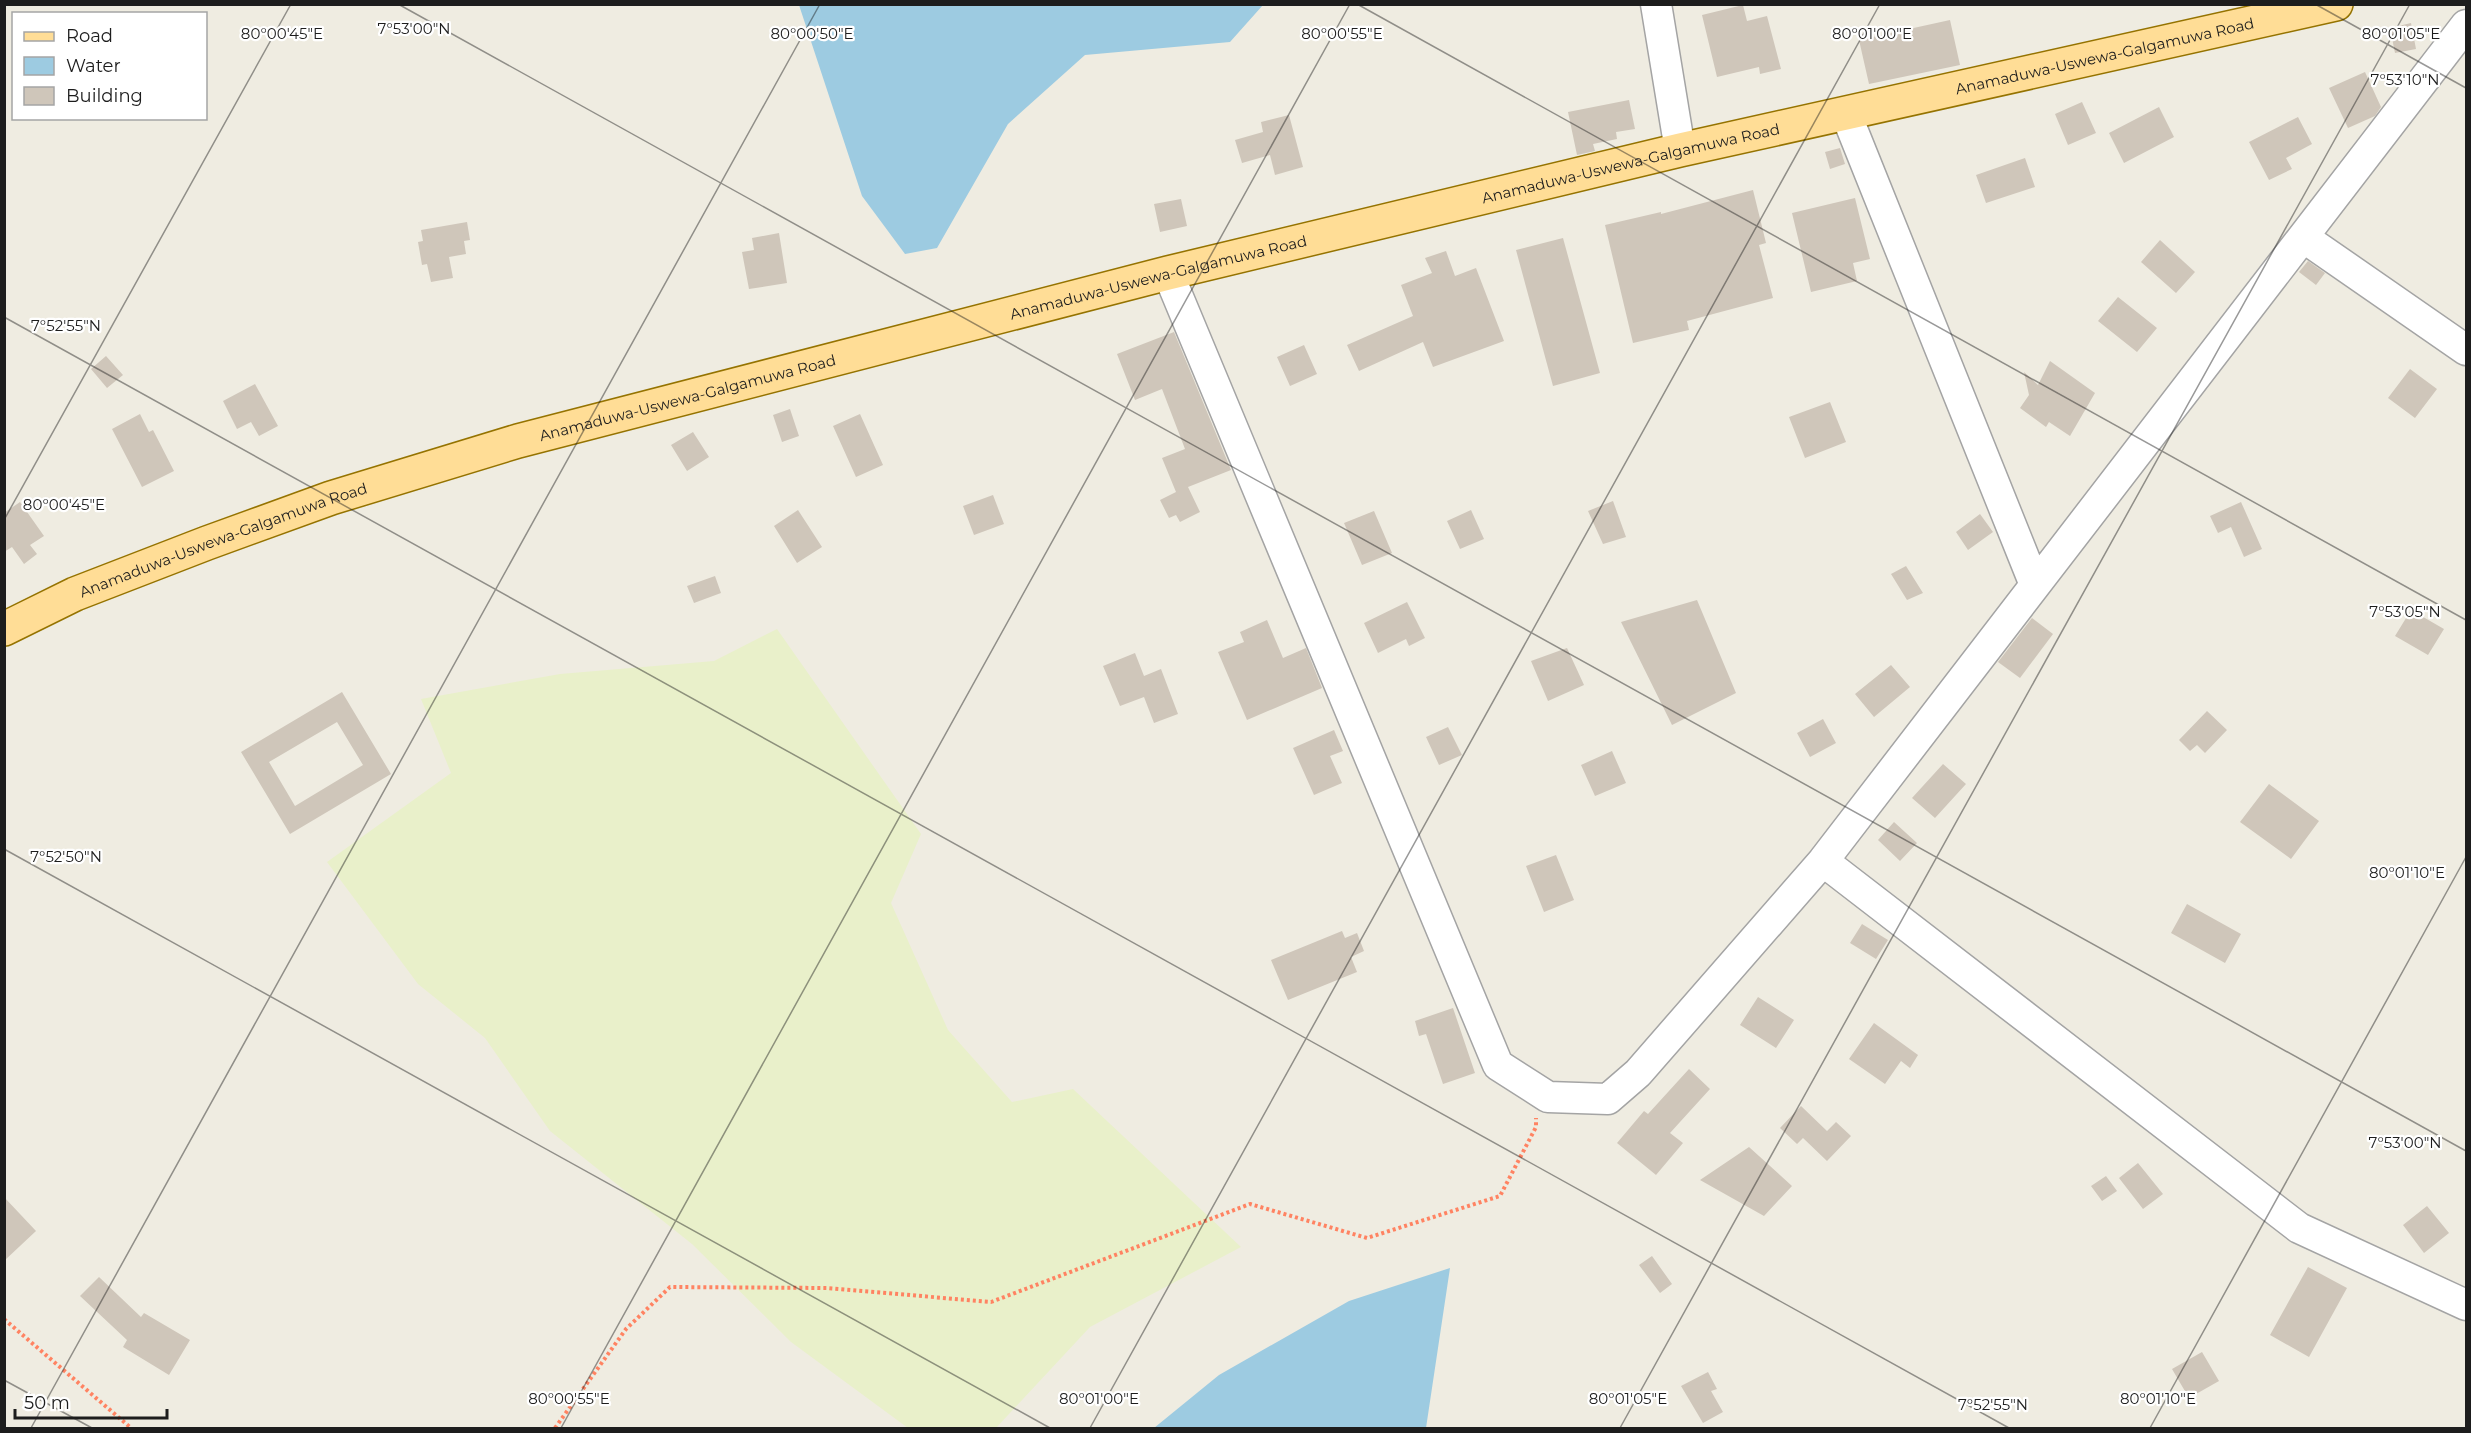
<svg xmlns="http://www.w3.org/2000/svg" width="2471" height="1433" viewBox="0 0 2471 1433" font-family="Montserrat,sans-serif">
<rect width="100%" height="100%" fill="#efece1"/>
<!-- farmland -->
<path fill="#e9f0ca" d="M777,629L921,834L891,903L948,1030L1012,1102L1073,1089L1241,1247L1090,1327L996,1428H908L791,1342L692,1244L550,1131L485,1038L418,984L327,862L451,773L421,699L560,674L714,661Z"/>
<!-- water -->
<path fill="#9dcbe1" d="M799,5V4L1263,5L1230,42L1085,55L1008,124L937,248L905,254L862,196Z
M1450,1268L1426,1428H1154L1219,1375L1349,1301Z"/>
<!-- building -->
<path fill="#cfc6ba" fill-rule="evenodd" d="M1743,5L1747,21L1767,16L1781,69L1760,74L1759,67L1717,77L1702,15Z
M1950,20L1960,65L1869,84L1859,40Z
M2411,23L2416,49L2395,53L2390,28Z
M2365,72L2381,107L2375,116L2348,128L2329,88Z
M1629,100L1635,129L1616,132L1617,139L1593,144L1595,151L1577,155L1568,112Z
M2082,102L2096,133L2068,145L2055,114Z
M2159,107L2174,137L2124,163L2109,133Z
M1289,115L1303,167L1275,175L1270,155L1242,163L1235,140L1263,132L1261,122Z
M2298,117L2312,144L2286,158L2292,169L2269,180L2249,142Z
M1840,148L1845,164L1830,169L1825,152Z
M2025,158L2035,187L1986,203L1976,175Z
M1753,190L1766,243L1759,245L1773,298L1687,321L1689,330L1633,343L1605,225L1661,212V214Z
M1855,198L1870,259L1853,263L1857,281L1811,292L1792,213Z
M1181,199L1187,226L1160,232L1154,204Z
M467,222L470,240L464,241L466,254L449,257L453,278L431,282L427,264L422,265L418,242L423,241L421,230Z
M779,233L787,283L749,289L742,252L754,250L752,238Z
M1563,238L1600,373L1553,386L1516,250Z
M2160,240L2195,272L2176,293L2141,262Z
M1446,251L1455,276L1476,268L1504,341L1433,367L1423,342L1359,371L1347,345L1413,316L1401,285L1432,273L1425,258Z
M2308,261L2325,273L2316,285L2299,272Z
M2118,297L2157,328L2137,352L2098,321Z
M1174,332L1231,470L1188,487L1200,512L1180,522L1176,515L1169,518L1160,500L1176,492L1162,458L1185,449L1162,389L1135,400L1117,354Z
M1304,345L1317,374L1290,386L1277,357Z
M106,356L123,375L107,388L91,369Z
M2050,361L2095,393L2070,436L2049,422L2046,427L2020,408L2029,395L2024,372L2038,385Z
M2410,369L2437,389L2415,418L2388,398Z
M255,384L278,426L259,436L251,422L237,429L223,401Z
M1830,402L1846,442L1805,458L1789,417Z
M790,409L799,436L782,442L773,415Z
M140,414L149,432L153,430L174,471L142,487L112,429Z
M860,414L883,465L856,477L833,426Z
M693,432L709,457L687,471L671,445Z
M993,495L1004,524L974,535L963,506Z
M1613,501L1626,537L1603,544L1588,511Z
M20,502L44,536L30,545L37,554L24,564L12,547L4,552V513Z
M2241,502L2262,549L2244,557L2231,527L2218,533L2210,516Z
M798,510L822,547L797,563L774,526Z
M1471,510L1484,539L1460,549L1447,521Z
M1374,511L1392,553L1362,565L1344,523Z
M1980,514L1993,532L1968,550L1956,532Z
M1906,566L1923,593L1907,600L1891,574Z
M715,576L721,593L694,603L687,586Z
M1697,600L1736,693L1672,725L1621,622Z
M1407,602L1425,638L1409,646L1406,639L1378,653L1364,623Z
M2411,610L2444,629L2428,655L2395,636Z
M2032,618L2053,634L2020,678L1998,662Z
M1267,620L1283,658L1306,648L1322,688L1247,720L1218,652L1244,642L1240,632Z
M1567,648L1584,685L1548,701L1531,661Z
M1135,653L1144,676L1161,669L1178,714L1154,723L1144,697L1120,706L1103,666Z
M1891,665L1910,687L1874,717L1855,694Z
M342,692L391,774L290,834L241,752ZM337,722L363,765L295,806L269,762Z
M2207,711L2227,730L2205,753L2197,745L2190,751L2179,740Z
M1823,719L1836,743L1810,757L1797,733Z
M1448,727L1462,755L1439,765L1426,737Z
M1334,730L1343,751L1330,756L1342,783L1314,795L1293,748Z
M1612,751L1626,783L1595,796L1581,765Z
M1943,764L1966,784L1935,818L1912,798Z
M2269,784L2319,821L2291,859L2240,822Z
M1894,822L1917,843L1900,861L1878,840Z
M1556,855L1574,900L1544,912L1526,866Z
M2187,904L2241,934L2225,963L2171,933Z
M1862,924L1888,940L1876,959L1850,943Z
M1342,931L1345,938L1357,933L1364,951L1351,957L1357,972L1288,1000L1271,960Z
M1758,997L1794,1020L1776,1048L1740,1025Z
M1453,1008L1475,1073L1443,1084L1426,1034L1419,1036L1415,1021Z
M1874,1023L1918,1055L1910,1068L1901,1061L1885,1084L1849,1059Z
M1689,1069L1710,1089L1670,1133L1683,1143L1656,1175L1617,1143L1644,1111L1648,1114Z
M1801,1106L1827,1131L1836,1122L1851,1136L1827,1161L1803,1138L1797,1144L1780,1128Z
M1749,1147L1792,1186L1764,1216L1700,1180Z
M2138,1163L2163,1194L2143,1209L2119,1178Z
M2106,1176L2117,1191L2102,1201L2091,1186Z
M4,1197L36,1231L4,1261Z
M2427,1206L2449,1233L2424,1253L2403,1225Z
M1652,1256L1672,1284L1660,1293L1639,1265Z
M2308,1267L2347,1288L2309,1357L2270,1335Z
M99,1277L141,1317L144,1313L190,1340L169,1375L123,1347L127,1340L80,1296Z
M2202,1352L2219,1381L2189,1398L2172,1369Z
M1708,1372L1717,1389L1711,1391L1723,1412L1703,1423L1681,1386Z"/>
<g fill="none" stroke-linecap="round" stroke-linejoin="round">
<!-- minor casing -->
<g stroke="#a4a4a4" stroke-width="33">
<path id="minor" d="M1656,4L1680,150
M1846,114L2035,585
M2303,237L2466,350
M1168,273L1498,1065L1548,1097L1608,1099L1638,1073L1823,861L2466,25
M1823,861L2299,1228L2466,1305"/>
</g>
<!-- major casing -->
<g stroke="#957300" stroke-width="36">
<g id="major">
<path id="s1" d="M4,629L75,594L207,543L331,498L518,441L1168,273L1680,150L2336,4"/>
</g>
</g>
<!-- path -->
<path stroke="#ff8362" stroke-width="4" stroke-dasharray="3 3" stroke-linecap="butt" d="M4,1319L131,1428
M555,1428L626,1329L670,1287L827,1288L991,1302L1250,1204L1367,1238L1500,1196L1536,1127V1118"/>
<!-- minor -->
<use href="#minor" stroke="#fff" stroke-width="30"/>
<!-- major -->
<use href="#major" stroke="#ffdd96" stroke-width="33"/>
</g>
<!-- ticks -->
<path fill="none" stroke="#1d1d1d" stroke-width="1.5" stroke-opacity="0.45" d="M398,4L2466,1151M1357,4L2466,620M2315,4L2466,88M4,317L2009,1428M4,520L291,4M4,849L1050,1428M4,1380L92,1428M31,1428L820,4M561,1428L1350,4M1090,1428L1880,4M1620,1428L2410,4M2150,1428L2466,857"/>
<g text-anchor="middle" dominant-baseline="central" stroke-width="4.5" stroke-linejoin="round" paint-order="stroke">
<!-- street labels -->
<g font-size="15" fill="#1d1d1d" stroke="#fff">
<text stroke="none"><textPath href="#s1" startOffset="2181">Anamaduwa-Uswewa-Galgamuwa Road</textPath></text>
<text stroke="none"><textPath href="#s1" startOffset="1695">Anamaduwa-Uswewa-Galgamuwa Road</textPath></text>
<text stroke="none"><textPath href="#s1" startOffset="1209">Anamaduwa-Uswewa-Galgamuwa Road</textPath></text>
<text stroke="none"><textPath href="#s1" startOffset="723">Anamaduwa-Uswewa-Galgamuwa Road</textPath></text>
<text stroke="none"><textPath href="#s1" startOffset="237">Anamaduwa-Uswewa-Galgamuwa Road</textPath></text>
</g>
</g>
<g font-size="15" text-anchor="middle" fill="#1d1d1d" stroke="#fff" stroke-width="4.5" stroke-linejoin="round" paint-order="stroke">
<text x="414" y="34">7°53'00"N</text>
<text x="282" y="39">80°00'45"E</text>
<text x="812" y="39">80°00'50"E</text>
<text x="1342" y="39">80°00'55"E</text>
<text x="1872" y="39">80°01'00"E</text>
<text x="2401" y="39">80°01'05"E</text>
<text x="2405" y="85">7°53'10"N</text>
<text x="66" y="331">7°52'55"N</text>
<text x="64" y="510">80°00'45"E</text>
<text x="2405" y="617">7°53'05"N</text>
<text x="66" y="862">7°52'50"N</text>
<text x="2407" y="878">80°01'10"E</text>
<text x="2405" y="1148">7°53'00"N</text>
<text x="569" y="1404">80°00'55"E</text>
<text x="1099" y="1404">80°01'00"E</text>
<text x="1628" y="1404">80°01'05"E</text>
<text x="2158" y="1404">80°01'10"E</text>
<text x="1993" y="1410">7°52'55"N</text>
</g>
<!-- border -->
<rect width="2471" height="1433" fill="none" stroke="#1d1d1d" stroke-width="12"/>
<!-- legend -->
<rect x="12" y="12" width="195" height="108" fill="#ffffff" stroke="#a5a5a5" stroke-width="1.5"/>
<rect x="24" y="32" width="30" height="9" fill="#ffdd96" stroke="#a5a5a5" stroke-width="1.5"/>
<text x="66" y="42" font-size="18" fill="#1d1d1d">Road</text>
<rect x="24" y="57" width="30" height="18" fill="#9dcbe1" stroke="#a5a5a5" stroke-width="1.5"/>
<text x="66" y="72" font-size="18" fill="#1d1d1d">Water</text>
<rect x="24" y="87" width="30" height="18" fill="#cfc6ba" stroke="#a5a5a5" stroke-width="1.5"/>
<text x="66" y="102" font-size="18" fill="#1d1d1d">Building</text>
<!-- scale -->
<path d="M15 1409v9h152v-9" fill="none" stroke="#1d1d1d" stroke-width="3"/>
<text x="24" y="1409" font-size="18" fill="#1d1d1d" stroke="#ffffff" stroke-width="4.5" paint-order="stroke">50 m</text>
</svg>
